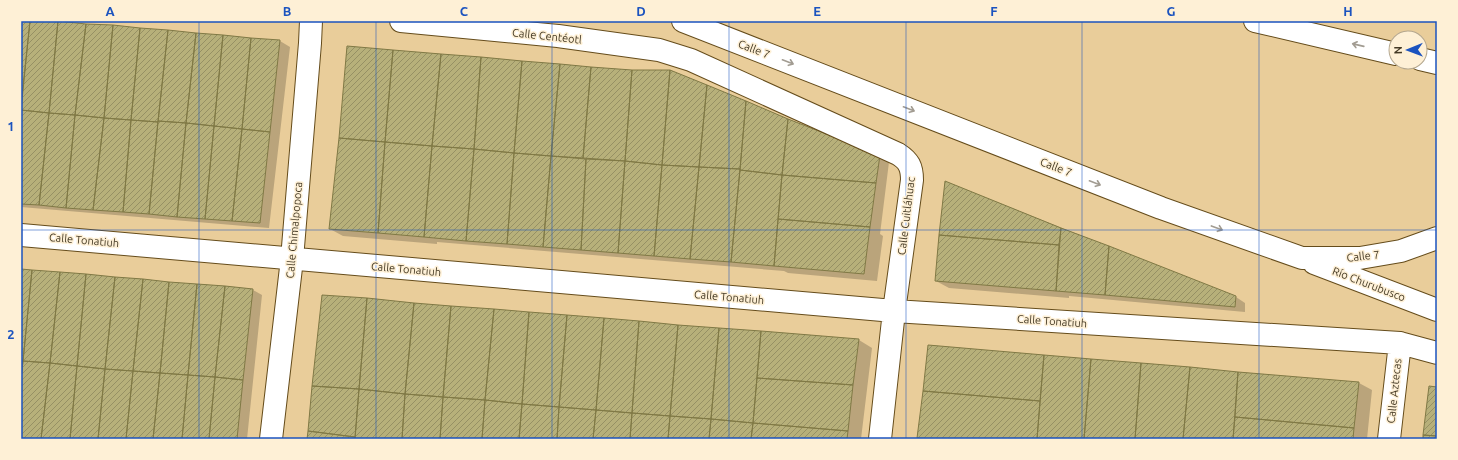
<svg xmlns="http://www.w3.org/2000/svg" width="1458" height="460" viewBox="0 0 1458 460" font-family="Ubuntu,sans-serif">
<defs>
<pattern id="building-hatch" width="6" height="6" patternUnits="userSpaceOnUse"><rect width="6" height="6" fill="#b7b07a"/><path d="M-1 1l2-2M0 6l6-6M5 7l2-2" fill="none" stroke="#969064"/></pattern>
</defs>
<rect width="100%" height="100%" fill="#e9cd9a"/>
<!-- shadow -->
<path fill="#0003" d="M21,21H47L280,41L290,47L269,228L21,207Z
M632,71H671L879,156L889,162L880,234L883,236L877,281L788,273L784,271L437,242V244L343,236L330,229Z
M946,182L1236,297L1245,303V312L1069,296V298L949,288L936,281Z
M21,270L253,290L262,295L247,439H21Z
M323,296L859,340L872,348L861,439H308Z
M929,346L1359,383L1372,390L1367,439H918Z"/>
<!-- building -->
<path fill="url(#building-hatch)" stroke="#807945" d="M21,21H30L21,105Z
M30,21H58L49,113L21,110Z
M58,21L86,24L75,115L49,113Z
M86,24L113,25L104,118L75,115Z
M113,25L140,28L131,120L104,118Z
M140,28L168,30L158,122L131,120Z
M168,30L196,33L186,123L158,121Z
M196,33L223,35L214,126L186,123Z
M223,35L251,38L242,129L214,126Z
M251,38L280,40L270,132L242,129Z
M347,46L393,50L385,142L339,138Z
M393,50L441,54L432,146L385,142Z
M441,54L481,57L474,149L432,146Z
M481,57L522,61L514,153L474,149Z
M522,61L560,64L551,156L514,153Z
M560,64L591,67L583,158L551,156Z
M591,67L632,70L625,161L583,158Z
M632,70H670L662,165L625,161Z
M670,70L707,85L699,167L662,165Z
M707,85L746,101L740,169L699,167Z
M746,101L788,119L782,175L740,170Z
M21,110L49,113L39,205L21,204Z
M49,113L75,115L66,208L39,205Z
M75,115L104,118L93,210L66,208Z
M104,118L131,120L123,212L93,210Z
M788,119L880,155L876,183L782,175Z
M131,120L158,122L149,214L123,212Z
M158,121L186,123L177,217L149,214Z
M186,123L214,126L205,219L177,217Z
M214,126L242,129L232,221L205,219Z
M242,129L270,132L260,223L232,221Z
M339,138L385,142L378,233L329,229Z
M385,142L432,146L424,237L378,233Z
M432,146L474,149L466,241L424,237Z
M474,149L514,153L507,244L466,241Z
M514,153L551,156L543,247L507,244Z
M551,156L586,159L581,250L543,247Z
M586,159L625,161L618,253L581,250Z
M625,161L662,165L654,256L618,253Z
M662,165L699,167L690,259L654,256Z
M699,167L740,169L731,262L690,259Z
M740,170L782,175L774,266L731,262Z
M782,175L876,183L870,227L778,219Z
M945,181L1061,228L1059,245L939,235Z
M778,219L870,227L864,274L774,266Z
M1061,228L1109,246L1105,295L1056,291Z
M939,235L1059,245L1056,291L935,281Z
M1109,246L1236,296L1235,307L1105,295Z
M21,269L32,270L23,361H21Z
M32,270L60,272L50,363L23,361Z
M60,272L86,274L77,366L50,363Z
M86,274L115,277L105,369L77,366Z
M115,277L143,279L133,371L105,369Z
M143,279L169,282L160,373L133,371Z
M169,282L197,284L188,375L160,373Z
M197,284L225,286L215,377L188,375Z
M225,286L253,289L243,380L215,377Z
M322,295L367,298L359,389L312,386Z
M367,298L414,303L405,394L359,389Z
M414,303L451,306L443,397L405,394Z
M451,306L494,309L485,400L443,397Z
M494,309L529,312L522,404L485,400Z
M529,312L567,315L559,407L522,404Z
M567,315L604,318L596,410L559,407Z
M604,318L639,321L632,413L596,410Z
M639,321L678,325L670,416L632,413Z
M678,325L719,328L711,419L670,416Z
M719,328L761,331L753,423L711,419Z
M761,331L859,339L853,385L757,378Z
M928,345L1044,355L1040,401L923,391Z
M1044,355L1091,359L1084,439H1037Z
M1091,359L1141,363L1135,439H1084Z
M21,361H23L21,379Z
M23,361L50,363L41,439H21V379Z
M50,363L77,366L70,439H41Z
M1141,363L1190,367L1183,439H1135Z
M77,366L105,369L98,439H70Z
M1190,367L1238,372L1233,439H1183Z
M105,369L133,371L126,439H98Z
M133,371L160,373L153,439H126Z
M1238,372L1359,382L1354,428L1235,417Z
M160,373L188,375L182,439H153Z
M188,375L215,377L209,439H182Z
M215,377L243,380L237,439H209Z
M757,378L853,385L848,431L753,423Z
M312,386L359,389L355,437L308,431Z
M1429,386L1437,387V436L1423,435Z
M359,389L405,394L402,439H355Z
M923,391L1040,401L1037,439H934L917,438Z
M405,394L443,397L440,439H402Z
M443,397L485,400L482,439H440Z
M485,400L522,404L519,439H482Z
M522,404L559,407L557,439H519Z
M559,407L596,410L593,439H557Z
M596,410L632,413L630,439H593Z
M632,413L670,416L668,439H630Z
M670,416L711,419L709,439H668Z
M1235,417L1354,428L1353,439H1233Z
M711,419L753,423L751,439H709Z
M753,423L848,431L847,439H751Z
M308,431L355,437V439H307Z
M1423,435L1437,436V439H1423Z"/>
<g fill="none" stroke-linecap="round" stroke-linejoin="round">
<!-- street casing -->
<g stroke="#654c1b" stroke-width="24">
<path id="street" d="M401,21L558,36L659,50L691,60L898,154C909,161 912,167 912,180L894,311L880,439
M21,235L894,311L1400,343L1437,353
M271,439L292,259L310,43L311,21
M1389,439L1400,343"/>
</g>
<!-- primary casing -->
<g stroke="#654c1b" stroke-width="24">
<path id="primary" d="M683,21L1161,208L1302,258H1360L1401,251L1437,238
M1255,21L1396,54
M1420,59L1437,63
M1314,263L1437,310"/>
</g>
<!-- street -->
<use href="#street" stroke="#fff" stroke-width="22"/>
<!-- primary -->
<use href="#primary" stroke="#fff" stroke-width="22"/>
</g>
<!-- one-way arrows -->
<defs><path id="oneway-shaft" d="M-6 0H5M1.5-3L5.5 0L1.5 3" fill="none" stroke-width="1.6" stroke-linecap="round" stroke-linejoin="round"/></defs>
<g stroke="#a29c92">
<use href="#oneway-shaft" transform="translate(1358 45) rotate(-167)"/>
<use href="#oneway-shaft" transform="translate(788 62) rotate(21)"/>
<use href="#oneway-shaft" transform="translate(909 109) rotate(21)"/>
<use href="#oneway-shaft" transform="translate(1095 183) rotate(21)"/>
<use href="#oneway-shaft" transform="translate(1217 228) rotate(20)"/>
</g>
<!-- grid -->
<path fill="none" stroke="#1b53bf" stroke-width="1" stroke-opacity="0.55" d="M199,21V439M376,21V439M552,21V439M729,21V439M906,21V439M1082,21V439M1259,21V439M21,230H1437"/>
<g text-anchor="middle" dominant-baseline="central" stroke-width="3" stroke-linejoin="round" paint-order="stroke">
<!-- street labels -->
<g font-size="11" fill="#443924" stroke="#fef0d6">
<text transform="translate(547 36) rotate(6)">Calle Centéotl</text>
<text transform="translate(754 49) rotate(21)">Calle 7</text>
<text transform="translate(1056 167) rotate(21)">Calle 7</text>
<text transform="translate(906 216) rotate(-83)">Calle Cuitláhuac</text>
<text transform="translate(294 230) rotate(-85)">Calle Chimalpopoca</text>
<text transform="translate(84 240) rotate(5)">Calle Tonatiuh</text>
<text transform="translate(1363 256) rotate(-6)">Calle 7</text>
<text transform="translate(406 269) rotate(5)">Calle Tonatiuh</text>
<text transform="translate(1369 284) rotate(21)">Río Churubusco</text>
<text transform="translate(729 297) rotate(5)">Calle Tonatiuh</text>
<text transform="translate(1052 321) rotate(4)">Calle Tonatiuh</text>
<text transform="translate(1394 391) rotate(-84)">Calle Aztecas</text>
</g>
</g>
<!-- border -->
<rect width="1458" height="460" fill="none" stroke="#fef0d6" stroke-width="44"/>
<!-- north arrow -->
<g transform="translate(1408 50) rotate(269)"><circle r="19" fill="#fef0d6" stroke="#b4a78f"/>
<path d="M0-3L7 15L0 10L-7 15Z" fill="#1b53bf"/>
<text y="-6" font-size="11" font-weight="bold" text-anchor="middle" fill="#443924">N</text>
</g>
<rect x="22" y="22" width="1414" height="416" fill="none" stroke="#1b53bf" stroke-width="1.5"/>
<g font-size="13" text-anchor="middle" font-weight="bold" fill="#1b53bf">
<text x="110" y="16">A</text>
<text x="287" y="16">B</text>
<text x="464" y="16">C</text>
<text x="641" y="16">D</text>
<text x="817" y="16">E</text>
<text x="994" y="16">F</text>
<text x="1171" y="16">G</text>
<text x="1348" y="16">H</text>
<text x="11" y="131">1</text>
<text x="11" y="339">2</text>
</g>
</svg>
